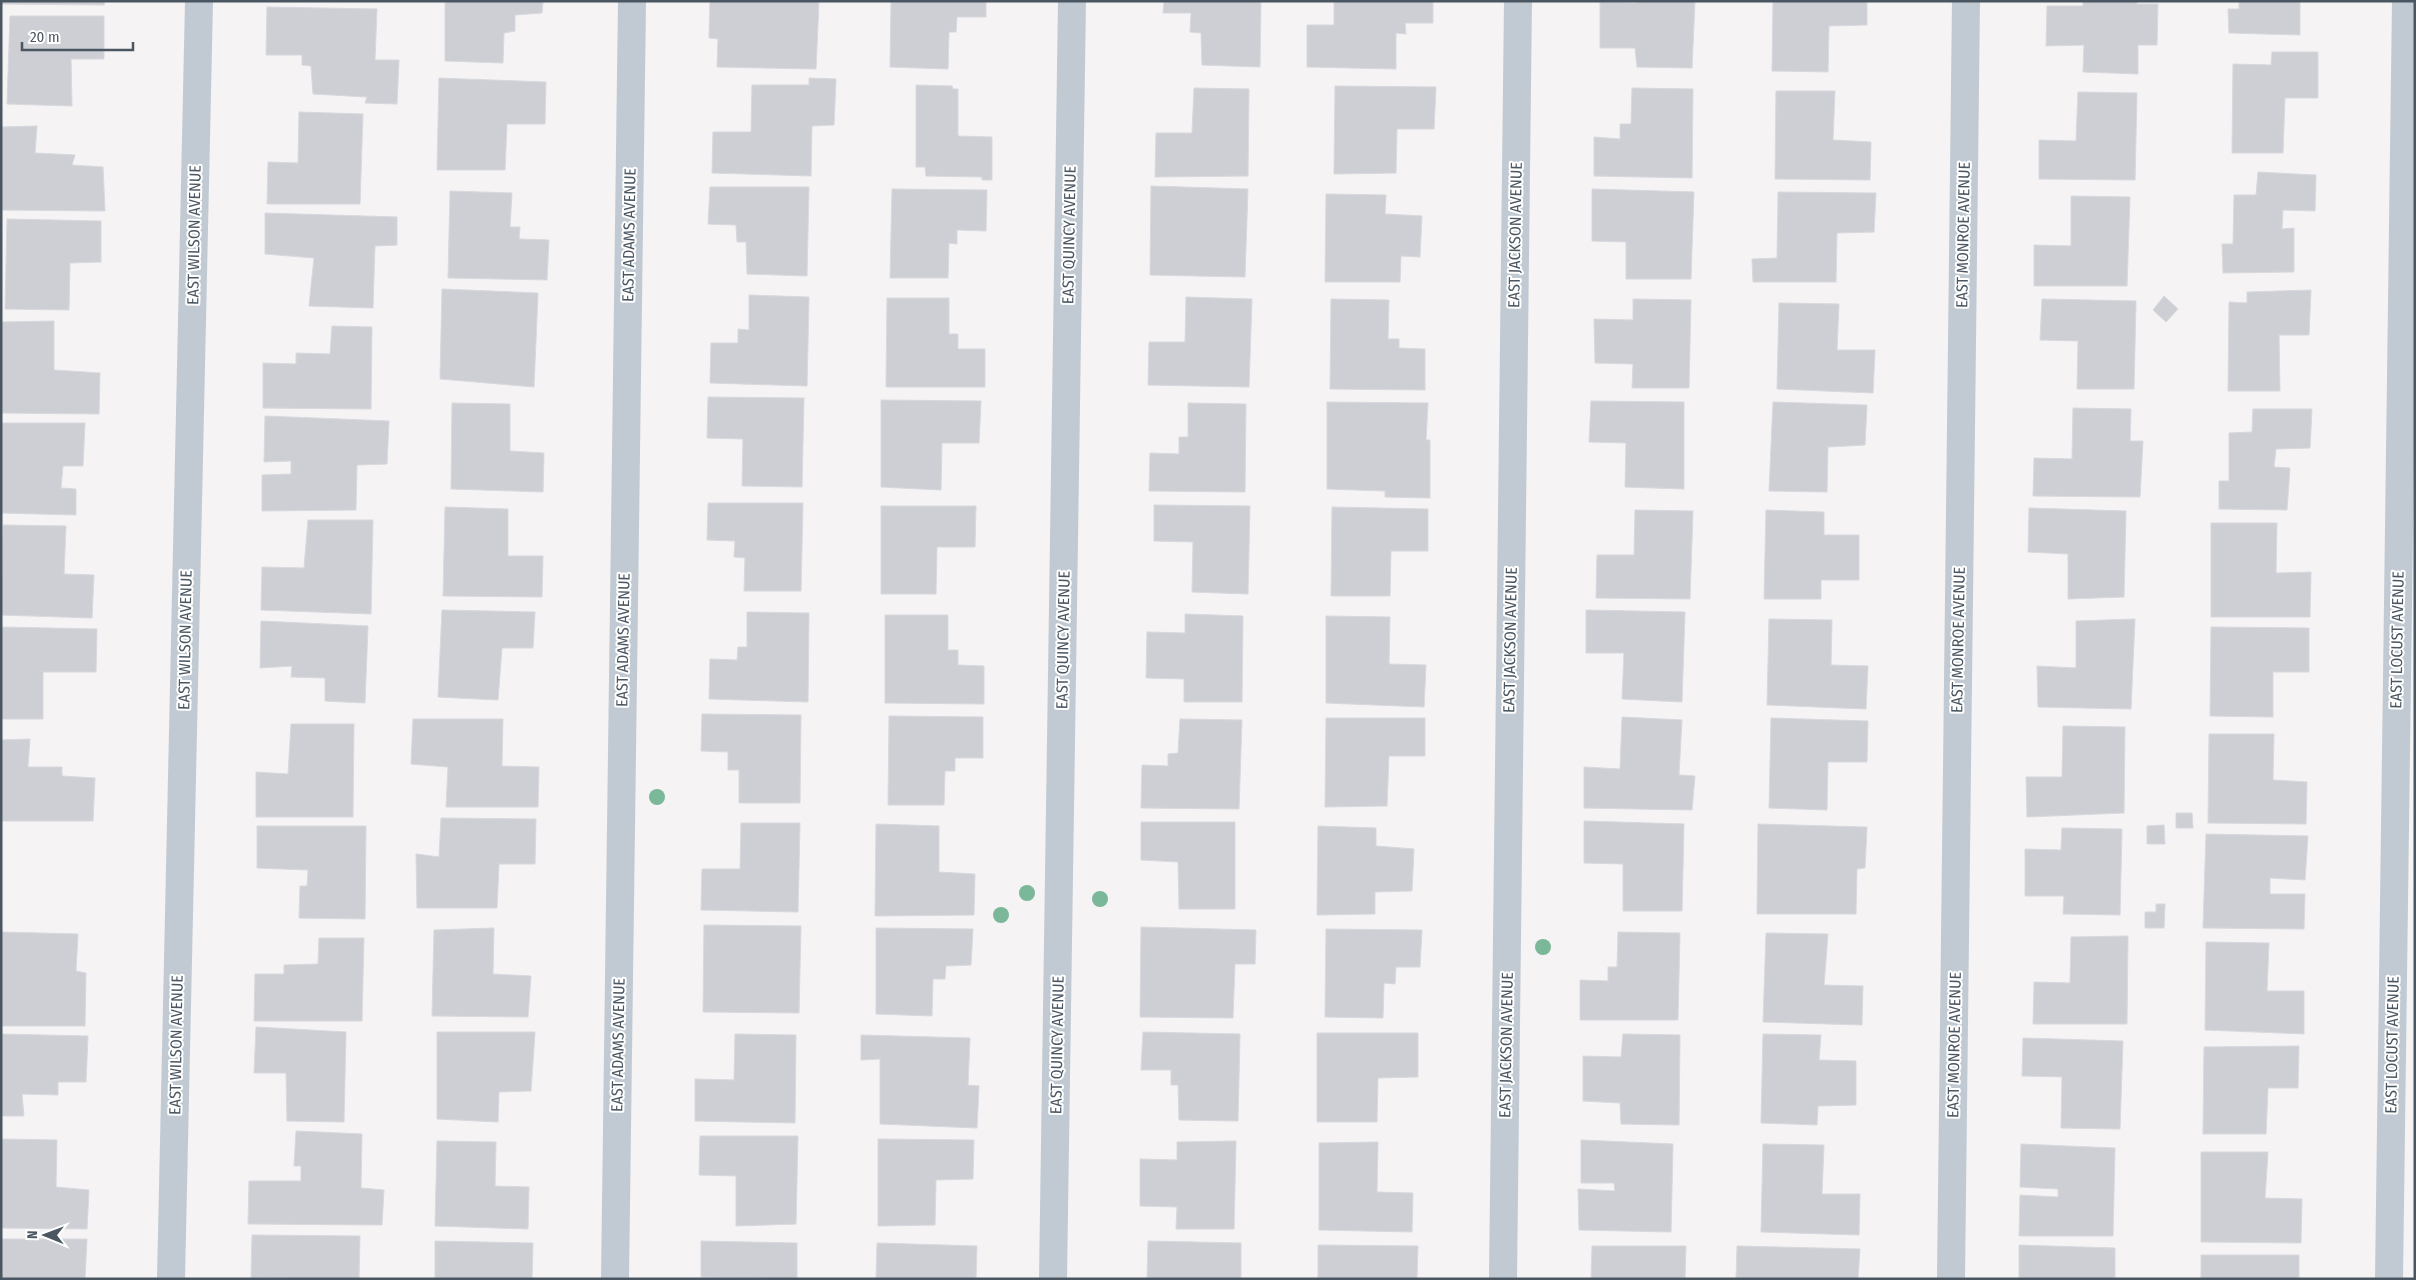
<svg xmlns="http://www.w3.org/2000/svg" width="2416" height="1280" viewBox="0 0 2416 1280" font-family="'Fira Sans Condensed',sans-serif">
<rect width="100%" height="100%" fill="#f5f3f3"/>
<!-- building -->
<path fill="#cdcfd5" stroke="#d7d9de" d="M1,1H105L104,5L1,4Z
M445,1H543L542,13L515,15V31L504,33L503,63L445,61Z
M710,1H819L816,69L717,67L718,39L709,38Z
M891,1H986V17H957L956,32H949L948,69L890,67Z
M1164,1H1261L1260,67L1202,65L1201,33L1190,32L1191,13H1163Z
M1334,1H1433V23H1405L1406,34L1396,33V69L1307,67V25H1334Z
M1636,1H1695L1692,68L1637,67L1635,48H1600V2L1636,3Z
M1773,1H1867V25L1829,26L1828,72L1772,71Z
M2083,1H2137V4H2158L2157,45H2138V74L2083,72L2084,45L2046,46L2047,6H2083Z
M2239,1H2300V35L2229,33L2228,9H2239Z
M267,7L377,9L375,60H399L397,104L365,103L367,97L313,94L311,66L302,65V55H266Z
M10,16H104V59H71L72,106L7,104Z
M2272,52H2318V98H2285L2283,153H2232L2233,64L2271,65Z
M439,78L546,82L545,124H507L505,170H437Z
M809,78L836,79L834,125L812,126L811,176L712,173L713,132H751L752,85H809Z
M916,85L952,86L953,89H958V136L992,137V180H982V177L926,176L925,167H916Z
M1335,86L1436,87L1434,129H1397L1396,173L1334,174Z
M1194,88L1249,89L1248,176L1155,177L1156,133H1192Z
M1632,88L1693,89L1692,178L1594,176V137L1620,139V124H1631Z
M1776,91H1835L1833,140L1871,142L1870,180L1775,179Z
M2078,92L2137,93L2135,180L2039,179V140L2076,141Z
M299,112L363,114L360,204H267L268,162L298,163Z
M37,126L35,153L75,155L72,165L103,167L105,211L1,210V127Z
M2258,172L2316,175L2315,211L2283,210L2282,229L2294,228V272L2223,273L2222,244H2233L2234,195H2256Z
M1151,186L1248,189L1245,277L1150,275Z
M710,187H809L807,276L747,274L746,242H737L736,225L708,224Z
M892,189L987,190L986,231L957,230V244L949,243L948,278H890Z
M1592,189L1694,192L1691,279H1626V242L1592,241Z
M450,191L512,193L510,227H520L519,239L549,240L547,280L448,278Z
M1778,192L1876,193L1874,232L1837,233L1836,282H1753L1752,259L1777,258Z
M1326,194L1386,195L1385,214L1422,216L1420,257L1401,256L1400,282H1325Z
M2071,196L2130,197L2127,286H2034V245L2071,246Z
M265,213L397,217V245L375,246L373,308L309,306L314,258L265,254Z
M7,219L101,221V262L70,263L69,310L5,309Z
M442,289L538,293L534,387L440,379Z
M2311,290L2309,335H2279L2280,391H2228L2229,302L2247,303V292Z
M749,295L809,297L807,386L710,383L711,343H738V329L749,330Z
M2164,296L2178,309L2166,322L2153,310Z
M1186,297L1252,299L1249,387L1148,385L1149,342H1185Z
M887,298H949V334H958V349H985V387H886Z
M1331,299L1389,300L1388,339H1399V348L1425,349V390L1330,389Z
M1633,299L1691,300L1689,388H1632L1633,364L1595,363L1594,319L1633,320Z
M2042,299L2136,301L2134,389H2077L2078,341L2040,340Z
M1779,303L1839,304L1837,350H1875L1873,393L1777,389Z
M54,321V370L100,373L99,414L1,413V322Z
M332,326L372,327L371,409L263,408V363L296,364V353L330,354Z
M708,397L804,398L802,487L742,486L743,439L707,438Z
M881,400L981,401L979,443H942L941,490L881,487Z
M1591,401L1684,402V489L1625,487L1626,443L1589,442Z
M1327,402L1428,403L1426,440H1430V498L1385,497V491L1327,489Z
M1773,402L1867,405L1865,445L1828,447L1827,492L1769,491Z
M452,403L510,404V451L544,453L543,492L451,489Z
M1188,403L1246,404L1245,492L1149,491L1150,453L1179,454V437H1188Z
M2073,408L2131,409L2130,441H2143L2140,497L2033,496L2034,458L2072,459Z
M2253,409H2312L2310,448L2276,449L2274,467L2290,468L2287,510L2219,509V481H2229V433L2252,432Z
M265,416L389,421L387,464L357,465L356,510L262,511V475L291,474V461L264,462Z
M1,423H85L83,466H63L61,488L76,489V515L1,513Z
M708,503H803L801,591H744L745,558L734,557L735,541L707,540Z
M1154,505L1250,506L1248,594L1192,592L1193,542L1154,541Z
M881,506H976L975,547H937L936,594H881Z
M445,507L508,509V556H543L542,597L443,596Z
M1332,507L1428,509V551H1391L1390,596H1331Z
M2029,508L2126,511L2124,597L2068,599V554L2028,552Z
M1635,510L1693,511L1690,599L1596,598L1597,555H1634Z
M1766,510L1824,512V535H1859V580H1821V599H1764Z
M308,520H373L371,614L261,610L262,567L304,568Z
M2211,523H2277L2276,573L2311,572L2310,617H2211Z
M3,525L66,526L64,574L94,575L92,618L1,615Z
M442,610L535,612L533,648H502L498,700L438,697Z
M1586,610L1685,612L1682,702L1622,699L1624,653H1586Z
M747,612L809,613L808,702L709,699L710,659L737,660L738,647H747Z
M1185,614L1243,616L1242,702H1184V679L1146,678L1147,632L1185,633Z
M885,615H948V650H958V665L984,666V704L885,703Z
M1326,616L1390,617L1389,664L1426,665L1424,707L1326,703Z
M1769,619L1832,620L1831,665L1868,666L1866,709L1767,705Z
M2135,619L2131,709L2038,707L2037,666L2076,668V621Z
M261,621L368,626L365,703L325,701V678L291,677L292,666L260,668Z
M1,627L97,629L96,672H43V719H1Z
M2211,627L2309,628V672H2273V717L2210,716Z
M702,714L801,715L800,803H739V770H728V752L701,751Z
M889,716L983,717V758H955V771H945L944,805H888Z
M1622,717L1682,720L1679,775L1695,776L1692,810L1584,808V767L1620,769Z
M1326,718H1425V756H1389L1387,806L1325,807Z
M1771,718L1868,721L1867,762H1828L1827,810L1769,808Z
M413,719H503L502,766L539,767L538,807H446L448,767L411,764Z
M1180,719L1242,720L1239,809L1141,808L1142,765L1168,766V754L1178,753Z
M291,724H354L353,817H256V772L288,774Z
M2063,726L2125,727L2124,813L2027,817L2026,777H2062Z
M2209,734H2274L2273,780L2307,782L2306,824L2208,823Z
M30,739L28,767H62V776L95,778L93,821H1V740Z
M2176,813H2192L2193,828H2176Z
M441,818L536,819L535,864H499L497,908H417L416,854L439,857Z
M1584,821L1684,824L1682,911H1623V864L1584,863Z
M1141,822H1235V909H1179L1178,862L1141,860Z
M741,823H800L798,912L701,910L702,869H740Z
M876,824L939,826V872L975,874L974,915L875,916Z
M1758,824L1867,827L1865,868L1857,869L1856,914H1757Z
M2164,825L2165,844H2147V826Z
M257,826H366L365,919L299,918L300,886H307L308,870L257,868Z
M1318,826L1376,828V846L1414,849L1412,891L1375,892V914L1317,915Z
M2062,828L2122,829L2120,915L2063,914L2064,896H2025V849L2061,850Z
M2206,834L2308,836L2305,880L2270,878V894H2305L2304,929L2203,928Z
M2156,904H2165L2164,928H2145V912H2156Z
M704,925L801,926L799,1013L703,1012Z
M1141,927L1256,930L1255,964H1235L1233,1018L1140,1017Z
M494,928L493,974L531,976L528,1017L432,1016L434,930Z
M876,928L973,929L971,965L946,966L945,979H933L932,1016L876,1014Z
M1326,929L1422,930L1420,967H1396L1395,984L1384,983L1383,1018L1325,1017Z
M1,932L78,934L76,971L86,973L85,1026H1Z
M1618,932L1680,933L1678,1020H1580V980L1608,981V967H1617Z
M1766,933L1828,934L1824,985L1863,986L1862,1025L1763,1022Z
M2128,936L2127,1024H2033L2034,982L2070,983L2071,937Z
M319,938H364L362,1021H254L255,974H284V965L318,964Z
M2206,942L2269,943L2267,991H2304V1034L2205,1030Z
M256,1027L346,1032L344,1122L287,1121L286,1073H254Z
M437,1032H535L531,1091L499,1092L498,1122L437,1119Z
M1143,1032L1240,1034L1238,1121L1179,1120L1178,1085H1171V1070H1141Z
M1317,1033H1418V1077L1378,1078L1377,1122H1317Z
M1,1034L88,1036L86,1082H58V1095L22,1094L24,1116H1Z
M735,1034L796,1035L795,1123L695,1121V1079L734,1080Z
M1623,1034L1680,1035L1679,1125L1621,1124L1620,1103L1583,1101V1056L1621,1057Z
M1763,1034L1821,1035L1819,1060L1856,1061V1105L1818,1106L1817,1125L1761,1123Z
M861,1035L970,1038L968,1085L979,1086L977,1128L880,1124V1059L861,1060Z
M2023,1038L2123,1041L2120,1129L2061,1128L2062,1077L2022,1076Z
M2299,1046L2298,1088H2268L2266,1134H2203L2204,1047Z
M296,1131L362,1134L361,1188L384,1190L382,1225L248,1224L249,1181H301V1166H294Z
M700,1136H798L796,1224L736,1226V1176L699,1175Z
M1,1139L57,1140L56,1187L89,1190L87,1229L1,1228Z
M878,1139L974,1140L973,1179L936,1180L935,1225L878,1226Z
M1581,1140L1673,1144L1671,1232L1579,1230L1578,1189L1615,1191L1614,1183H1581Z
M437,1141L496,1142L495,1186L529,1187L528,1229L435,1226Z
M1236,1141L1234,1229H1176L1177,1207L1140,1206V1159L1177,1160V1142Z
M1378,1142L1377,1192L1413,1193L1412,1232L1319,1230V1143Z
M1763,1144L1824,1145L1822,1194H1860L1859,1235L1761,1232Z
M2021,1144L2115,1148L2113,1236H2019L2020,1195L2058,1197V1189L2020,1187Z
M2201,1152H2268L2265,1198L2302,1199L2301,1243L2201,1242Z
M252,1235L360,1236L359,1279L251,1278Z
M1,1239H87L85,1279H1Z
M435,1241L533,1243L532,1279H435Z
M701,1241L797,1243V1279L701,1277Z
M1148,1241L1241,1243V1279H1147Z
M877,1243L977,1246L976,1279H876Z
M1318,1245L1418,1246L1417,1279H1318Z
M2019,1245L2115,1248V1279H2019Z
M1592,1246H1686L1685,1279H1591Z
M1737,1246L1860,1249L1858,1279H1736Z
M2201,1255H2299V1279H2201Z"/>
<g fill="none" stroke-linecap="round" stroke-linejoin="round">
<!-- minor -->
<path stroke="#c1cad2" stroke-width="28" d="M171,1279L199,1
M615,1279L632,1
M1053,1279L1072,1
M1503,1279L1518,1
M1951,1279L1966,1
M2389,1279L2406,1"/>
</g>
<!-- trees -->
<g fill="#7bb799">
<circle cx="657" cy="797" r="8"/>
<circle cx="1027" cy="893" r="8"/>
<circle cx="1100" cy="899" r="8"/>
<circle cx="1001" cy="915" r="8"/>
<circle cx="1543" cy="947" r="8"/>
</g>
<g text-anchor="middle" dominant-baseline="central" stroke-width="4" stroke-linejoin="round" paint-order="stroke">
<!-- street labels -->
<g font-size="16" fill="#4a5661" stroke="#fff">
<text transform="translate(194 235) rotate(-89)">EAST WILSON AVENUE</text>
<text transform="translate(629 235) rotate(-89)">EAST ADAMS AVENUE</text>
<text transform="translate(1069 235) rotate(-89)">EAST QUINCY AVENUE</text>
<text transform="translate(1515 235) rotate(-89)">EAST JACKSON AVENUE</text>
<text transform="translate(1963 235) rotate(-89)">EAST MONROE AVENUE</text>
<text transform="translate(185 640) rotate(-89)">EAST WILSON AVENUE</text>
<text transform="translate(623 640) rotate(-89)">EAST ADAMS AVENUE</text>
<text transform="translate(1063 640) rotate(-89)">EAST QUINCY AVENUE</text>
<text transform="translate(1510 640) rotate(-89)">EAST JACKSON AVENUE</text>
<text transform="translate(1958 640) rotate(-89)">EAST MONROE AVENUE</text>
<text transform="translate(2397 640) rotate(-89)">EAST LOCUST AVENUE</text>
<text transform="translate(176 1045) rotate(-89)">EAST WILSON AVENUE</text>
<text transform="translate(618 1045) rotate(-89)">EAST ADAMS AVENUE</text>
<text transform="translate(1057 1045) rotate(-89)">EAST QUINCY AVENUE</text>
<text transform="translate(1506 1045) rotate(-89)">EAST JACKSON AVENUE</text>
<text transform="translate(1954 1045) rotate(-89)">EAST MONROE AVENUE</text>
<text transform="translate(2392 1045) rotate(-89)">EAST LOCUST AVENUE</text>
</g>
</g>
<!-- border -->
<rect width="2416" height="1280" fill="none" stroke="#4a5661" stroke-width="5"/>
<!-- north arrow -->
<g transform="translate(45 1235) rotate(271)" stroke="#ffffff" stroke-width="4" paint-order="stroke">
<path d="M0-4L9 19L0 12L-9 19Z" fill="#4a5661"/>
<text y="-8" font-size="14" font-weight="bold" text-anchor="middle" fill="#4a5661">N</text>
</g>
<!-- scale -->
<path d="M22 42v8h111v-8" fill="none" stroke="#4a5661" stroke-width="2.5"/>
<text x="30" y="42" font-size="15" fill="#4a5661" stroke="#ffffff" stroke-width="4" paint-order="stroke">20 m</text>
</svg>
